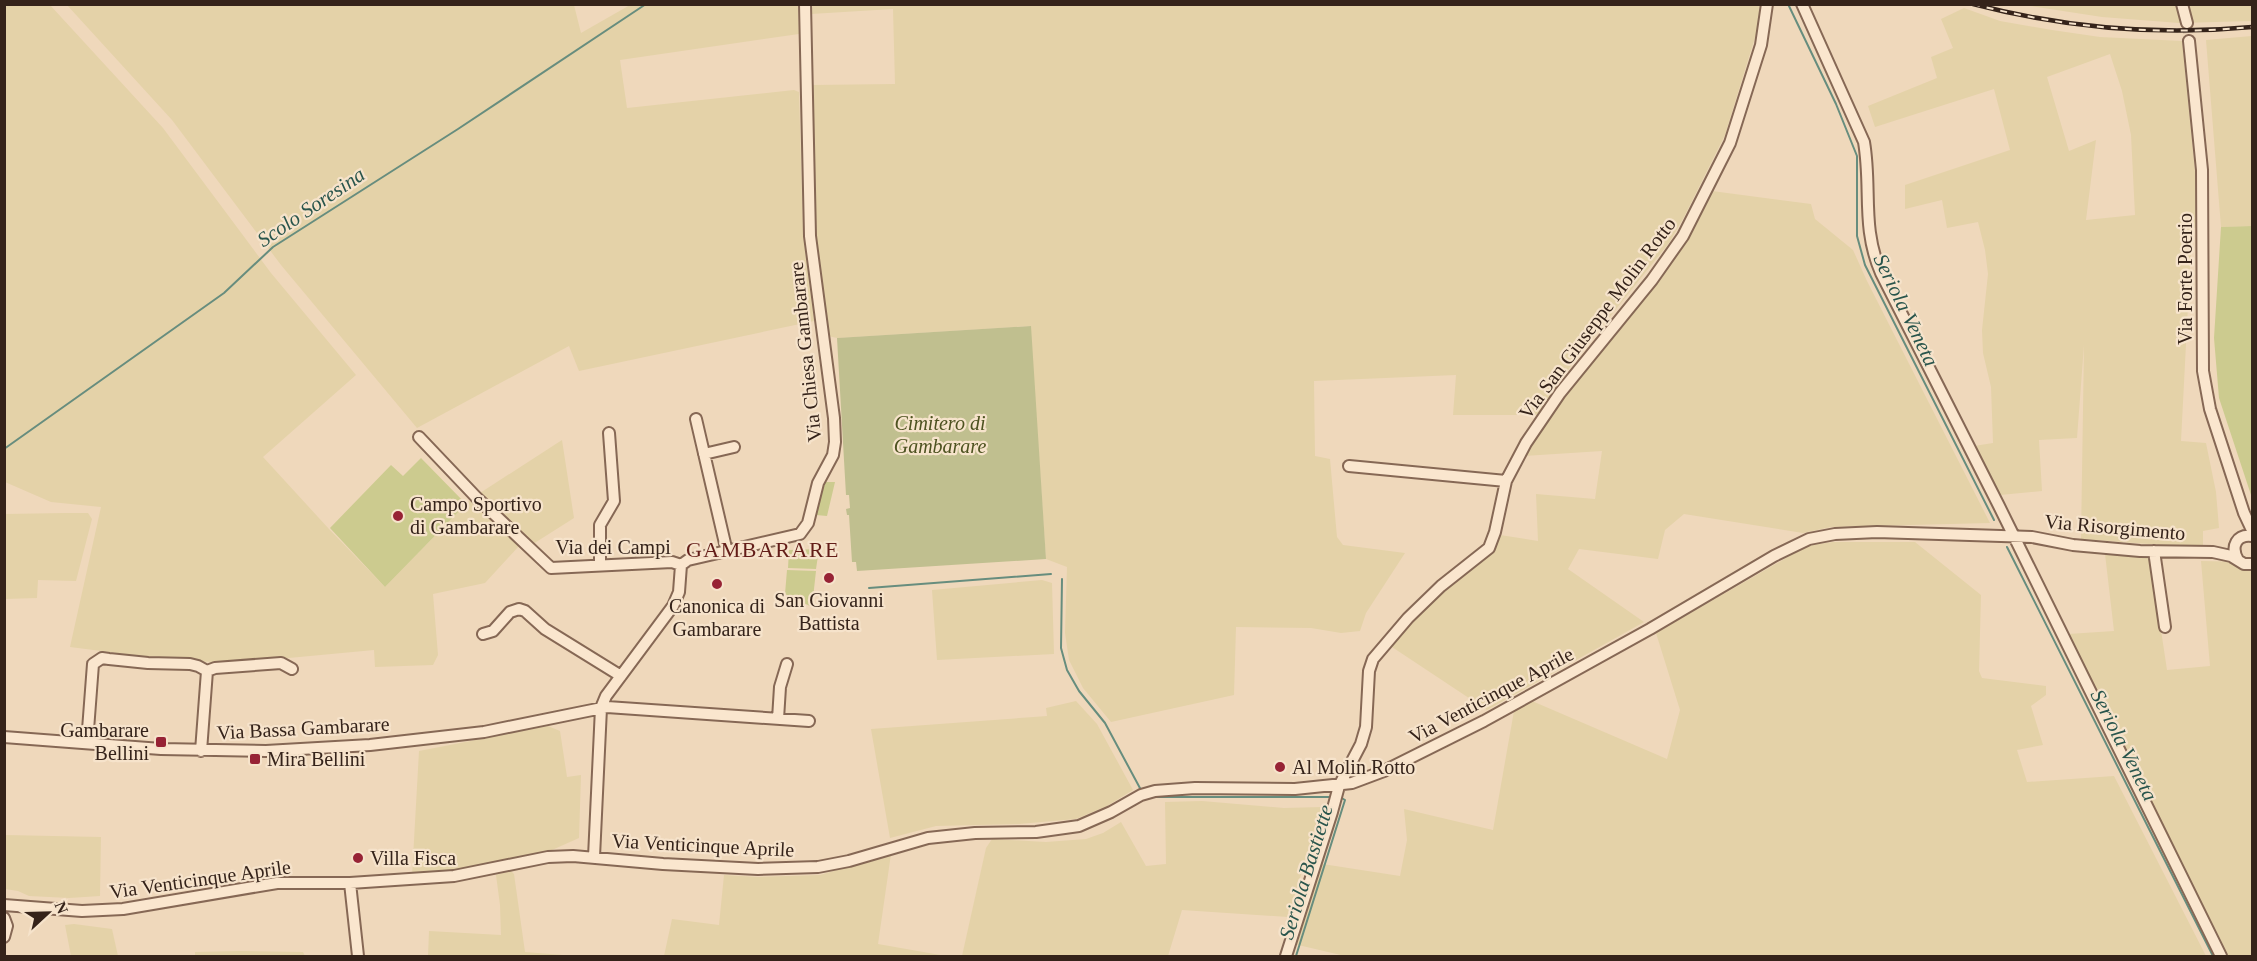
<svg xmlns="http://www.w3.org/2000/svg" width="2257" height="961" viewBox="0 0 2257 961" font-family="Georgia,serif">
<rect width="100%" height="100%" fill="#efd8bb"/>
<!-- farmland -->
<path fill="#e4d2a8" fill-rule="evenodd" d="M813,4L1760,5L1757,31L1725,135L1684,217L1669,243L1572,364L1538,415H1453L1456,375L1314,381L1315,456L1330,459L1337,537L1343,545L1405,553L1366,613L1360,631L1341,633L1311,628L1236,627L1234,695L1111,722L1083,688L1069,660L1065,633L1067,567L1046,559L1030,326L837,338L828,336L816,233L812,85L895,84L893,9L811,14Z
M4,5H50L163,128L271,273L356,375L263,457L329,529L385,587L472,498L520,545L485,583L433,594L438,655L433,665L375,667L374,650L235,663L172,660L70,647L101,507L51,502L5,482Z
M67,5H574L581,33L630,5H798L799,34L620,60L627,108L794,90L799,92L803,234L814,321L579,371L569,346L417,428L281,265L172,120Z
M2024,5H2252V21L2179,23L2102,17Z
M1964,8L2000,21L2052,30L2100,37L2182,41L2195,172L2197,228H2192L2181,441L2206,443L2216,492L2219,528L2203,531V548L2081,539L2084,345L2077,438L2039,440L2042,491L2000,495L1974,446L1993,443L1991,387L1983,353L1982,330L1988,274L1985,250L1978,222L1947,228L1942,200L1905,209V185L2010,150L1994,89L1875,127L1868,106L1937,78L1931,57L1953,48L1941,19ZM2110,54L2122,91L2131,135L2135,215L2086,220L2096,140L2069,151L2047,77Z
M2252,36V226L2221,227L2206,40Z
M1712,191L1811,204L1815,219L1853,250L1867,281L1990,523L1831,527L1803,533L1684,514L1665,530L1658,559L1579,549L1568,569L1644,622L1487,710L1389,645L1435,599L1477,565L1492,550L1500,535L1538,541L1536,494L1595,499L1602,451L1524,456L1540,428L1582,372L1680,250Z
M562,440L574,518L533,544L480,493Z
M65,513H88L92,519L76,581L38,580L37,598L5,599V514Z
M1833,542H1915L1981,595L1979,671L1982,678L2046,686V695L2031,706L2043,745L2017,750L2027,782L2114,776L2206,956H1345L1294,944L1316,863L1400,876L1407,840L1404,809L1493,830L1514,711L1532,701L1667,759L1680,710L1656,633L1793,554L1812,545Z
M2105,554L2150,557L2167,670L2210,666L2201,561L2252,562V956H2228L2068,634L2114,631Z
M1042,580L1052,583L1054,654L937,660L932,590Z
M1076,701L1097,724L1133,790L1107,806L1076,819L1019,824L936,826L890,838L871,729L1047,716L1046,708Z
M548,726L560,731L567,777L581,775L579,838L552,850L459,869L412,876L419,751Z
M1202,801L1284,808L1322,807L1288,917L1182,910L1168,956H962L986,848L992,839L1046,842L1086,839L1103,833L1121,822L1146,866L1166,864L1165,802Z
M5,835L101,837L100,896L69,898L29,896L18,891L5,889Z
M891,854L878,944L946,956H664L672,919L719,925L724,875L758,877L820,875Z
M511,871L514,874L525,952L576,956H428L429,931L501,935L500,905L496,875Z
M74,924L112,929L118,956H71L65,925Z
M240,951L303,952L305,956H195V952Z"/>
<!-- green -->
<path fill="#cccb8f" d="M2252,226V498L2219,398L2214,338L2221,227Z
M421,458L466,504L385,587L330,528L391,465L403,476Z
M825,482H835L827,516L816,515L820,494Z
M819,549L816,569L788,568L789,550Z
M787,570L816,571L812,607L785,594Z"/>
<!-- cemetery -->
<path fill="#c0bf8f" d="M1031,326L1046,559L857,571L856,562H852L849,515H847L846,509L850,508L849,495H846L837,338Z"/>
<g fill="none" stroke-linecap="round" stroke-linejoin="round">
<!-- stream -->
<path stroke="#678d7e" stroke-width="2" d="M1788,4L1836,104L1857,156V236L1865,265L1994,520
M4,449L224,293L273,247L458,129L646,4
M2007,547L2213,956
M1062,579L1061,648L1067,670L1079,691L1105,723L1141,790
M869,588L1051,574
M1148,797H1332
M1296,956L1345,800L1340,797"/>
<!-- minor-tunnel -->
<path stroke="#cab49b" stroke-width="10" stroke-dasharray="10 5" stroke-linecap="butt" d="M2187,23L2189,41"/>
<!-- minor casing -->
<g stroke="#866855" stroke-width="14">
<path id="minor" d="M1802,4L1864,142C1872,189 1861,227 1881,273L1999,506L2221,956
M2182,4L2187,23
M2189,41L2202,170L2203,371L2210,409L2244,513L2252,530
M696,419L727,552
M419,437L476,497L551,568L672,562L681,565
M704,454L734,447
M1349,466L1506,481
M2154,551L2165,627
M2238,560C2230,546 2237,534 2252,536
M600,565V525L614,501L609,433
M483,634L493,631L510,612L519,609L525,611L545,629L621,676
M207,671L215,668L281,663L292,669
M778,719L780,687L787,664
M4,737L161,749L266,751L370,745L484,732L607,707L809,721
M87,743L93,664L102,658L109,659L148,663L190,664L198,666L207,671
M201,751L207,671
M594,857L601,708L606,696L673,606L679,592L681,565L688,560L800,534L808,523L818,483L833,455L835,442L834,418L810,236L805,4
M350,883L358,956
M4,905L82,911L123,909L277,883H350L454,876L548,857L573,856L663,864L758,869L818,867L849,861L928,838L975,833L1036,832L1079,826L1111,812L1141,795L1155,791L1195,788L1295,789L1352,783L1384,771L1484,721L1650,629L1774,556L1809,539L1835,534L1877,532L2032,537L2073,545L2140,551L2213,552L2231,556L2244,564H2252
M4,918L7,926L4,937
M1286,956L1332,812L1339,786L1361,744L1366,727L1369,671L1373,659L1408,618L1441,586L1489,548L1495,532L1506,481L1526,443L1560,393L1652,280L1683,236L1730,143L1761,45L1767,4"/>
</g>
<!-- minor -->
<use href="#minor" stroke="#fae6ce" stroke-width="10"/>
<!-- rail casing -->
<g stroke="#35231a" stroke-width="4.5">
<path id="rail" d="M1973,4C2065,28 2158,36 2252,27"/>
</g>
<!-- rail -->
<use href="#rail" stroke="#f6e3cb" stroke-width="2" stroke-dasharray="7" stroke-linecap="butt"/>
</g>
<!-- markers -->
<g fill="#972335" stroke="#f6e3cb" stroke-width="2">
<circle cx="398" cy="516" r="6"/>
<circle cx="829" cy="578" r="6"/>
<circle cx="717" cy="584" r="6"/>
<rect x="155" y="736" width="12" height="12" rx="3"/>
<rect x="249" y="753" width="12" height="12" rx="3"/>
<circle cx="1280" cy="767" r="6"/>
<circle cx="358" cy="858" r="6"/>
</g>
<g text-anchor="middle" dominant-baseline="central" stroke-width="4.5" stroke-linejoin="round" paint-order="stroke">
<!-- street labels -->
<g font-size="20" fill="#35231a" stroke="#f6e3cb">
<text transform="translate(2185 279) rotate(-90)">Via Forte Poerio</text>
<text transform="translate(1597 318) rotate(-53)">Via San Giuseppe Molin Rotto</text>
<text transform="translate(805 352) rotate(-96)">Via Chiesa Gambarare</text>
<text transform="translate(2115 527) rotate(5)">Via Risorgimento</text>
<text x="613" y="547">Via dei Campi</text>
<text transform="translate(1491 695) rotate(-28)">Via Venticinque Aprile</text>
<text transform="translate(303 728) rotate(-3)">Via Bassa Gambarare</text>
<text transform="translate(703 845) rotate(3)">Via Venticinque Aprile</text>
<text transform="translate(200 879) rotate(-8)">Via Venticinque Aprile</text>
</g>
<!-- park labels -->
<g font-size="20" font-style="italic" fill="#4d5220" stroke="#f6e3cb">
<text x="940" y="423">Cimitero di<tspan x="940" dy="23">Gambarare</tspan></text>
</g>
<!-- poi labels -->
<g font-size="20" fill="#35231a" stroke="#f6e3cb" text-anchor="start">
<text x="410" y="504">Campo Sportivo<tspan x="410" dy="23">di Gambarare</tspan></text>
<text x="829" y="600" text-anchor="middle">San Giovanni<tspan x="829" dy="23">Battista</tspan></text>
<text x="717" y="606" text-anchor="middle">Canonica di<tspan x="717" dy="23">Gambarare</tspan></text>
<text x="149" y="730" text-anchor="end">Gambarare<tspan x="149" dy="23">Bellini</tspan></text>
<text x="267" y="759">Mira Bellini</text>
<text x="1292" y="767">Al Molin Rotto</text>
<text x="370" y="858">Villa Fisca</text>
</g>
<!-- water labels -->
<g font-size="21" font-style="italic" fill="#29554c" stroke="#f6e3cb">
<text transform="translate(311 207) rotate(-34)">Scolo Soresina</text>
<text transform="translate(1906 310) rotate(64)">Seriola Veneta</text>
<text transform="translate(2124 745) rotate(63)">Seriola Veneta</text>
<text transform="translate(1306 872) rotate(-73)">Seriola Bastiette</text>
</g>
<!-- quarter labels -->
<g font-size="22" letter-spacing="1.5" fill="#631d18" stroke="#f6e3cb">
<text x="763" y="549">GAMBARARE</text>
</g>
</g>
<!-- border -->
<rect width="2257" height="961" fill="none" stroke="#35231a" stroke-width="12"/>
<!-- north arrow -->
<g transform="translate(48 913) rotate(68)" stroke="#f6e3cb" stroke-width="4.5" paint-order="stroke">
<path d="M0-4.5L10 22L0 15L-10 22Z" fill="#35231a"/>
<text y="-9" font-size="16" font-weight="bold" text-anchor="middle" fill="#35231a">N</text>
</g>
</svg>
